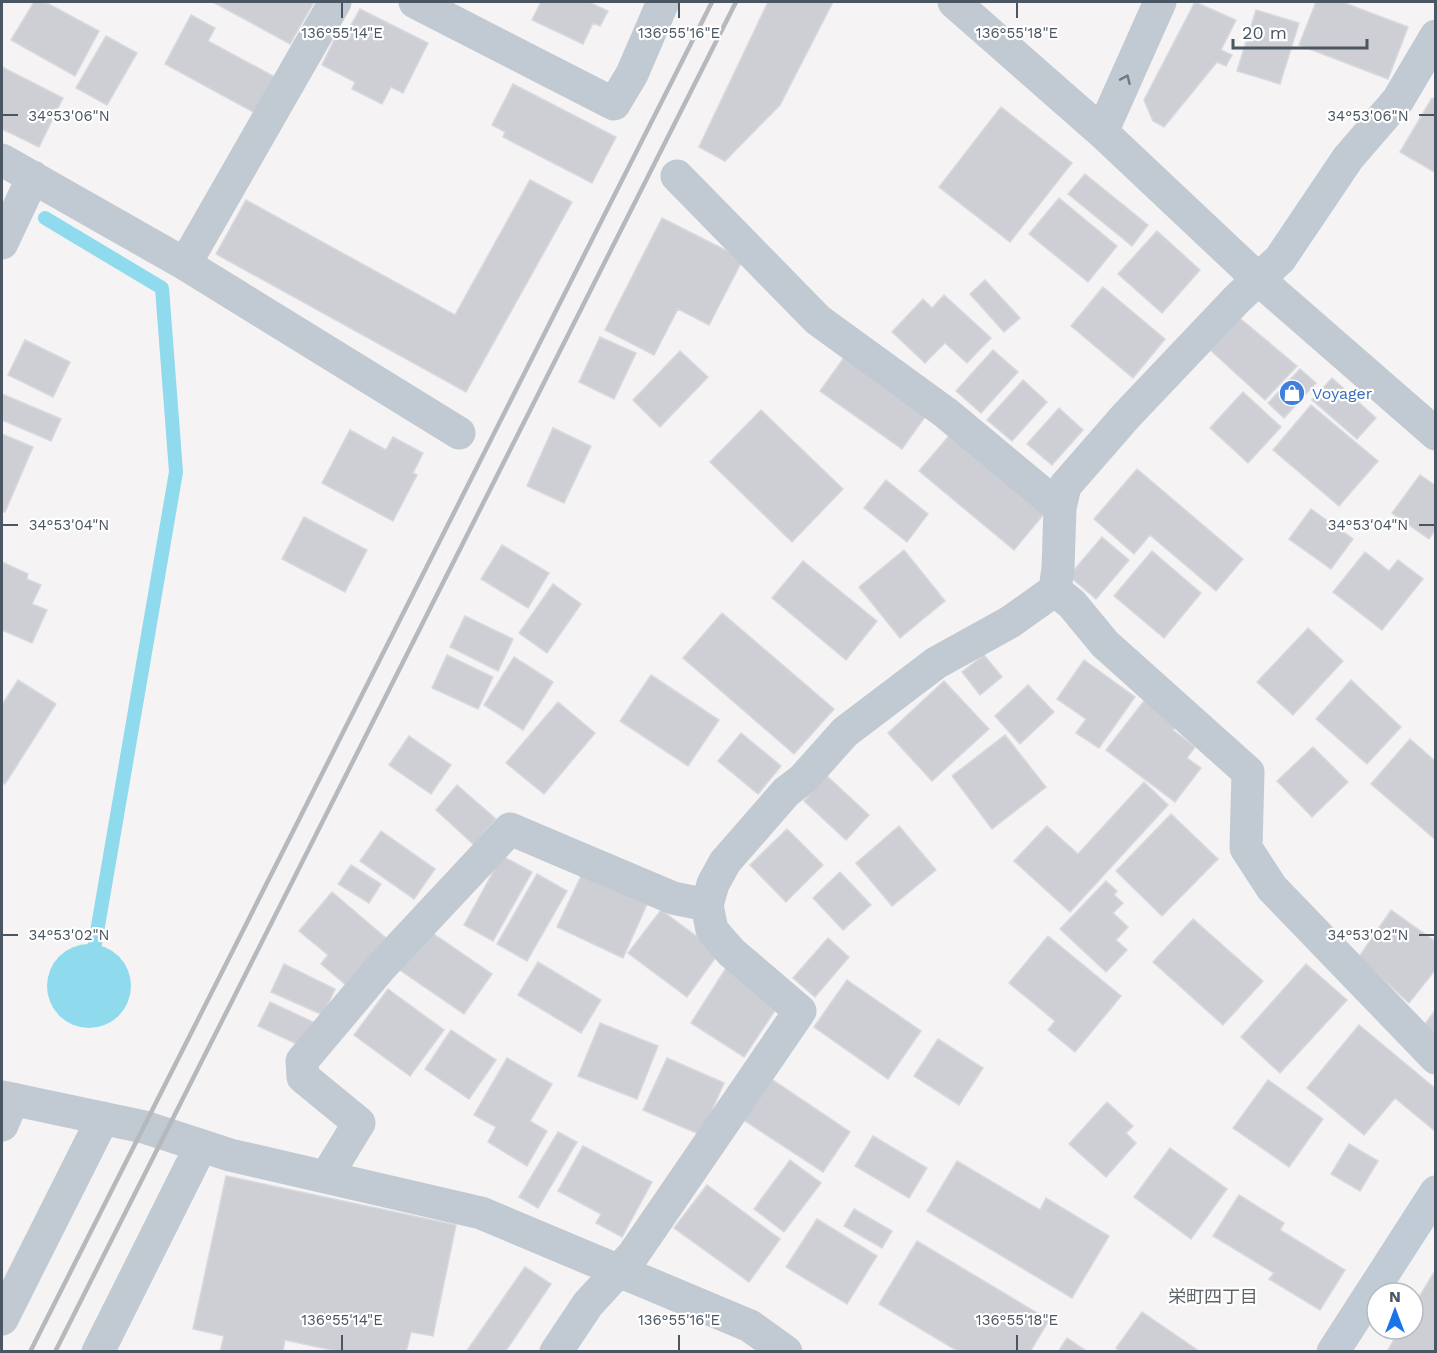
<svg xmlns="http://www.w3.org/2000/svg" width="1437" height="1353" viewBox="0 0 1437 1353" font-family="'Work Sans','Noto Sans JP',sans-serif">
<rect width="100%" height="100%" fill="#f5f3f3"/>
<!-- water -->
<path fill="#90daee" d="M47 986a42 42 0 1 1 84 0a42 42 0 1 1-84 0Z"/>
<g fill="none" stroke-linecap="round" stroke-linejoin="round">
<!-- stream -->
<path stroke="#90daee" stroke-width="14" d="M45,218L162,288L176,472L92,961"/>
</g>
<!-- building -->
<path fill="#cdcfd5" stroke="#d7d9de" stroke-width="1.5" d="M34,2H45L99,31L75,76L11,40Z
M213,2H314L290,44Z
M541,2H589L608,11L600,26L593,23L583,44L532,20Z
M768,2H833L780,105L725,161L699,147Z
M1195,2L1236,20L1221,50L1232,55L1226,66L1217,62L1164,127L1153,121L1144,100Z
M1316,2H1342L1408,27L1388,79L1299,45Z
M360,9L428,43L403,93L391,87L382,104L352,89L355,82L322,65L340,28L347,32Z
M1256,10L1299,23L1280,84L1237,71Z
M191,15L215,28L208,41L275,77L255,113L165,64Z
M106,36L137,53L107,105L76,88Z
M2,67L63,98L39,147L2,129Z
M513,84L616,137L592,183L503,137L505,132L492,125Z
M1432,98L1436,100V173L1400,152Z
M1001,107L1072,163L1010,242L939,187Z
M1085,174L1148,225L1132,246L1068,194Z
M530,180L572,202L466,392L216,254L246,200L455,315Z
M1059,198L1117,246L1088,282L1029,234Z
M662,218L743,259L709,325L678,309L654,355L605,330Z
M1157,231L1200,270L1162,313L1118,274Z
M985,280L1020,318L1004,332L970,294Z
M1103,287L1165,339L1133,378L1071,326Z
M944,295L991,338L967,363L945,343L925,363L892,332L923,299L932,308Z
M1236,315L1297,366L1265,400L1208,348Z
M600,337L636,353L614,399L579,382Z
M25,340L70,362L53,397L8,375Z
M993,350L1018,372L981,413L956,391Z
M680,351L708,377L660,427L633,400Z
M848,352L930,410L902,449L820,391Z
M1300,369L1316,383L1284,418L1268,403Z
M1332,378L1376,418L1357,439L1312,400Z
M1023,380L1047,402L1012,441L987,420Z
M1243,392L1281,427L1248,463L1210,428Z
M2,394L61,419L51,441L2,420Z
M1311,405L1378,461L1339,506L1273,450Z
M1059,408L1083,430L1052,465L1027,444Z
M761,410L843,489L792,542L710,462Z
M553,428L591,446L564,503L527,486Z
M350,430L386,450L393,437L423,453L413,473L417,475L393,521L322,483Z
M954,430L1048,509L1014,550L919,471Z
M2,434L33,447L5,512L2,511Z
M1137,469L1243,559L1216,591L1150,535L1134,554L1094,519Z
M1420,475L1436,486V529L1429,539L1392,513Z
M886,480L928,514L907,542L864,508Z
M1311,509L1353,539L1331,569L1289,539Z
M304,517L367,550L345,592L282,559Z
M1102,537L1129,560L1096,599L1069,576Z
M502,545L549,573L528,608L481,579Z
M904,550L945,601L900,638L859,587Z
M1152,551L1201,593L1164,638L1114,596Z
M1365,552L1389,571L1398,560L1423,579L1382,630L1333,592Z
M803,561L877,621L846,660L772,598Z
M2,562L28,574L27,579L41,585L32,604L47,610L32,643L2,630Z
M553,584L581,604L547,653L519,633Z
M722,613L834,709L794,754L683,658Z
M465,616L513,639L498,671L450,647Z
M1308,628L1343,661L1293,715L1257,682Z
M447,655L493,677L478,709L432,688Z
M984,655L1002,677L980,695L962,672Z
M514,657L553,682L523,730L484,705Z
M1084,660L1135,697L1099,748L1076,733L1086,719L1057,699Z
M651,675L719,720L688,766L620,721Z
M18,680L56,704L5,784L2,782V705Z
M1351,680L1401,727L1367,764L1316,719Z
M944,681L989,729L932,781L888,733Z
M1028,685L1054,712L1020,744L995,716Z
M1147,697L1179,722L1173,730L1195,747L1187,758L1201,768L1175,802L1106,750Z
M558,702L595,733L544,794L506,763Z
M741,733L781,766L758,794L718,761Z
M1005,735L1046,787L992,829L952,776Z
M409,736L451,765L431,794L389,765Z
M1410,739L1436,762V840L1371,784Z
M1313,747L1348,782L1312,817L1277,781Z
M827,776L869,815L846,840L804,801Z
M1144,782L1168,805L1070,912L1014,861L1047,826L1078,854Z
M457,785L496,819L474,845L436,810Z
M1171,814L1218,859L1162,916L1116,871Z
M899,826L936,870L892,906L856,863Z
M787,829L823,865L786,902L750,865Z
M381,831L435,869L414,899L360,861Z
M502,856L532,872L493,941L464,925Z
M351,865L381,884L369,903L338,884Z
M583,872L648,902L623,958L557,927Z
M840,872L871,905L843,930L813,898Z
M537,874L567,891L527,961L497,944Z
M1106,881L1117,891L1114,895L1123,903L1113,913L1128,927L1116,940L1127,950L1106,972L1060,929Z
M332,892L386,938L346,985L321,964L328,955L299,931Z
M661,910L719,953L687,997L628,953Z
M1391,910L1436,942V969L1409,1003L1359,957Z
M1193,919L1263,981L1223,1025L1153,962Z
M425,928L492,974L464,1014L397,968Z
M1048,936L1121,996L1075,1052L1048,1030L1055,1021L1009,983Z
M828,938L849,957L815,997L793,978Z
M538,962L601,1000L581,1033L518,995Z
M284,964L335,989L323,1015L271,992Z
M1306,964L1347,1000L1280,1073L1241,1037Z
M726,968L780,1003L744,1057L691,1023Z
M847,980L921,1031L888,1079L814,1027Z
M388,989L444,1030L410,1076L354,1035Z
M270,1002L313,1022L301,1046L258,1026Z
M1436,1009V1037L1422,1028Z
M600,1023L658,1046L637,1099L578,1076Z
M1359,1025L1436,1089V1132L1395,1098L1364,1135L1307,1088Z
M451,1030L496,1060L469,1099L425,1069Z
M938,1039L983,1068L959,1105L914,1076Z
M507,1058L552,1084L530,1121L547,1131L527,1166L488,1142L496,1127L474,1115Z
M667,1058L724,1083L701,1135L643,1110Z
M767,1076L850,1132L823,1172L739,1117Z
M1268,1080L1323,1119L1289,1167L1233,1128Z
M1107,1102L1133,1126L1126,1133L1136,1143L1106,1177L1069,1144Z
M558,1132L577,1142L538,1208L519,1197Z
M873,1136L927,1168L909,1198L855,1166Z
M1349,1144L1378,1161L1360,1191L1331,1174Z
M583,1146L652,1182L622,1237L596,1223L601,1214L558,1191Z
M1170,1148L1227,1189L1191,1239L1134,1197Z
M790,1160L821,1183L784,1232L754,1209Z
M957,1161L1040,1210L1046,1198L1109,1236L1072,1298L927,1211Z
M226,1176L456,1225L433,1336L411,1332L406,1352H341L285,1340L283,1352H220L224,1336L193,1329Z
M707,1185L780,1239L749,1282L674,1228Z
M1239,1195L1284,1223L1280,1230L1345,1270L1320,1310L1269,1279L1274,1273L1213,1236Z
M854,1209L892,1231L882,1248L844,1226Z
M817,1219L877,1256L847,1304L786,1267Z
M917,1241L1049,1320L1030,1352H959L879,1304Z
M525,1267L551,1284L505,1352H466Z
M1436,1269V1352H1387L1400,1329H1413V1307Z
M1142,1312L1199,1351L1198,1352H1121L1116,1348Z
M1067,1338L1088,1352H1058Z"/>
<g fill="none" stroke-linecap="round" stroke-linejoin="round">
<!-- street -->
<path stroke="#c1cad2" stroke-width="33" d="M415,2L614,104L632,74L663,2
M954,2L1102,132L1258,279L1436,434
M1102,132L1160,2
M2,160L185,264L459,433
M677,176L818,320L946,413L1060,508
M2,243L33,177
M185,264L335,2
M1055,590L1072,604L1105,644L1248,772L1246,848L1272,888L1436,1058
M2,1097L144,1127L230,1155L481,1213L750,1326L786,1352
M2,1125L13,1099
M326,1177L359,1123L303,1077L302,1061L381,967L510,829L673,898L707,905
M2,1319L103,1118
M98,1352L201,1146
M556,1352L588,1304L633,1255L800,1011L731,952L712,930L707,905L713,884L725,862L786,792L803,779L845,732L936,663L1010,622L1055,590L1058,568L1060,508L1065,486L1126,416L1238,298L1280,259L1348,158L1398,100L1436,36"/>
<!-- secondary -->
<path stroke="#c1cbd6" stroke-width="33" d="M1333,1352L1436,1192"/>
<!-- rail -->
<path stroke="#b5b8bd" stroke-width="4.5" d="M30,1352L712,2
M55,1352L736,2"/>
</g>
<!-- one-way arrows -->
<defs><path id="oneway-chevron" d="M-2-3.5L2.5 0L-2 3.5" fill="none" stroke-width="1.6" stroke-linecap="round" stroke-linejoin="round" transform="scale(1.5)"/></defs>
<use stroke="#6e7983" href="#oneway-chevron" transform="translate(1126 79) rotate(-66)"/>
<!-- ticks -->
<path fill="none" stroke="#4a5661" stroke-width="2" d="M342,3V18M679,3V18M1017,3V18M3,115H18M1419,115H1434M3,525H18M1419,525H1434M3,935H18M1419,935H1434M342,1335V1350M679,1335V1350M1017,1335V1350"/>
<!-- icons -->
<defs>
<g id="shop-disc" transform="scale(1.35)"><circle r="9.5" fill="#3f7fe0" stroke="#fff"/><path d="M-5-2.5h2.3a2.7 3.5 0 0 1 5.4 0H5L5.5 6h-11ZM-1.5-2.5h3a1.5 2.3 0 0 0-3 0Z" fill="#fff"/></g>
</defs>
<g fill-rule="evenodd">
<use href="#shop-disc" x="1292" y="393"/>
</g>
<g text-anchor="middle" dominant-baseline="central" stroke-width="4.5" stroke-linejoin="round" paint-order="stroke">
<!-- shop labels -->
<g font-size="16" fill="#366cbe" stroke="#fff" text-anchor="start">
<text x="1312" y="393">Voyager</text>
</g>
<!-- neighbourhood labels -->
<g font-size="18" fill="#5f6368" stroke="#fff">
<text x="1213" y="1296">栄町四丁目</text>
</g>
</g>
<g font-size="15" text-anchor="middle" fill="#4a5661" stroke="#fff" stroke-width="4.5" stroke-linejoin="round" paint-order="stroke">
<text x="342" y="38">136°55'14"E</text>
<text x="679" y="38">136°55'16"E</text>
<text x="1017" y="38">136°55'18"E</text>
<text x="69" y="121">34°53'06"N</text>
<text x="1368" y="121">34°53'06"N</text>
<text x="69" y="530">34°53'04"N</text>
<text x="1368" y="530">34°53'04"N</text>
<text x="69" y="940">34°53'02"N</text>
<text x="1368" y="940">34°53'02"N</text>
<text x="342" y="1325">136°55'14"E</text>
<text x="679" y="1325">136°55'16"E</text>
<text x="1017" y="1325">136°55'18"E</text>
</g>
<!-- border -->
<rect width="1437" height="1353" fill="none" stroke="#4a5661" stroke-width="6"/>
<!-- north arrow -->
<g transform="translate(1395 1311)"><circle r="28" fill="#ffffff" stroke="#b7bbc0" stroke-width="1.5"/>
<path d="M0-4.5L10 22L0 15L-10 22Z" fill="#1a73e8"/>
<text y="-9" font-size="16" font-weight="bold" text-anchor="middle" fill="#4a5661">N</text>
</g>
<!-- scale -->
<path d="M1233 39v9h134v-9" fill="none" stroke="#4a5661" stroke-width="3"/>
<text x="1242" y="39" font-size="18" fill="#4a5661" stroke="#ffffff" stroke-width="4.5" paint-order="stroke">20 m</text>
</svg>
